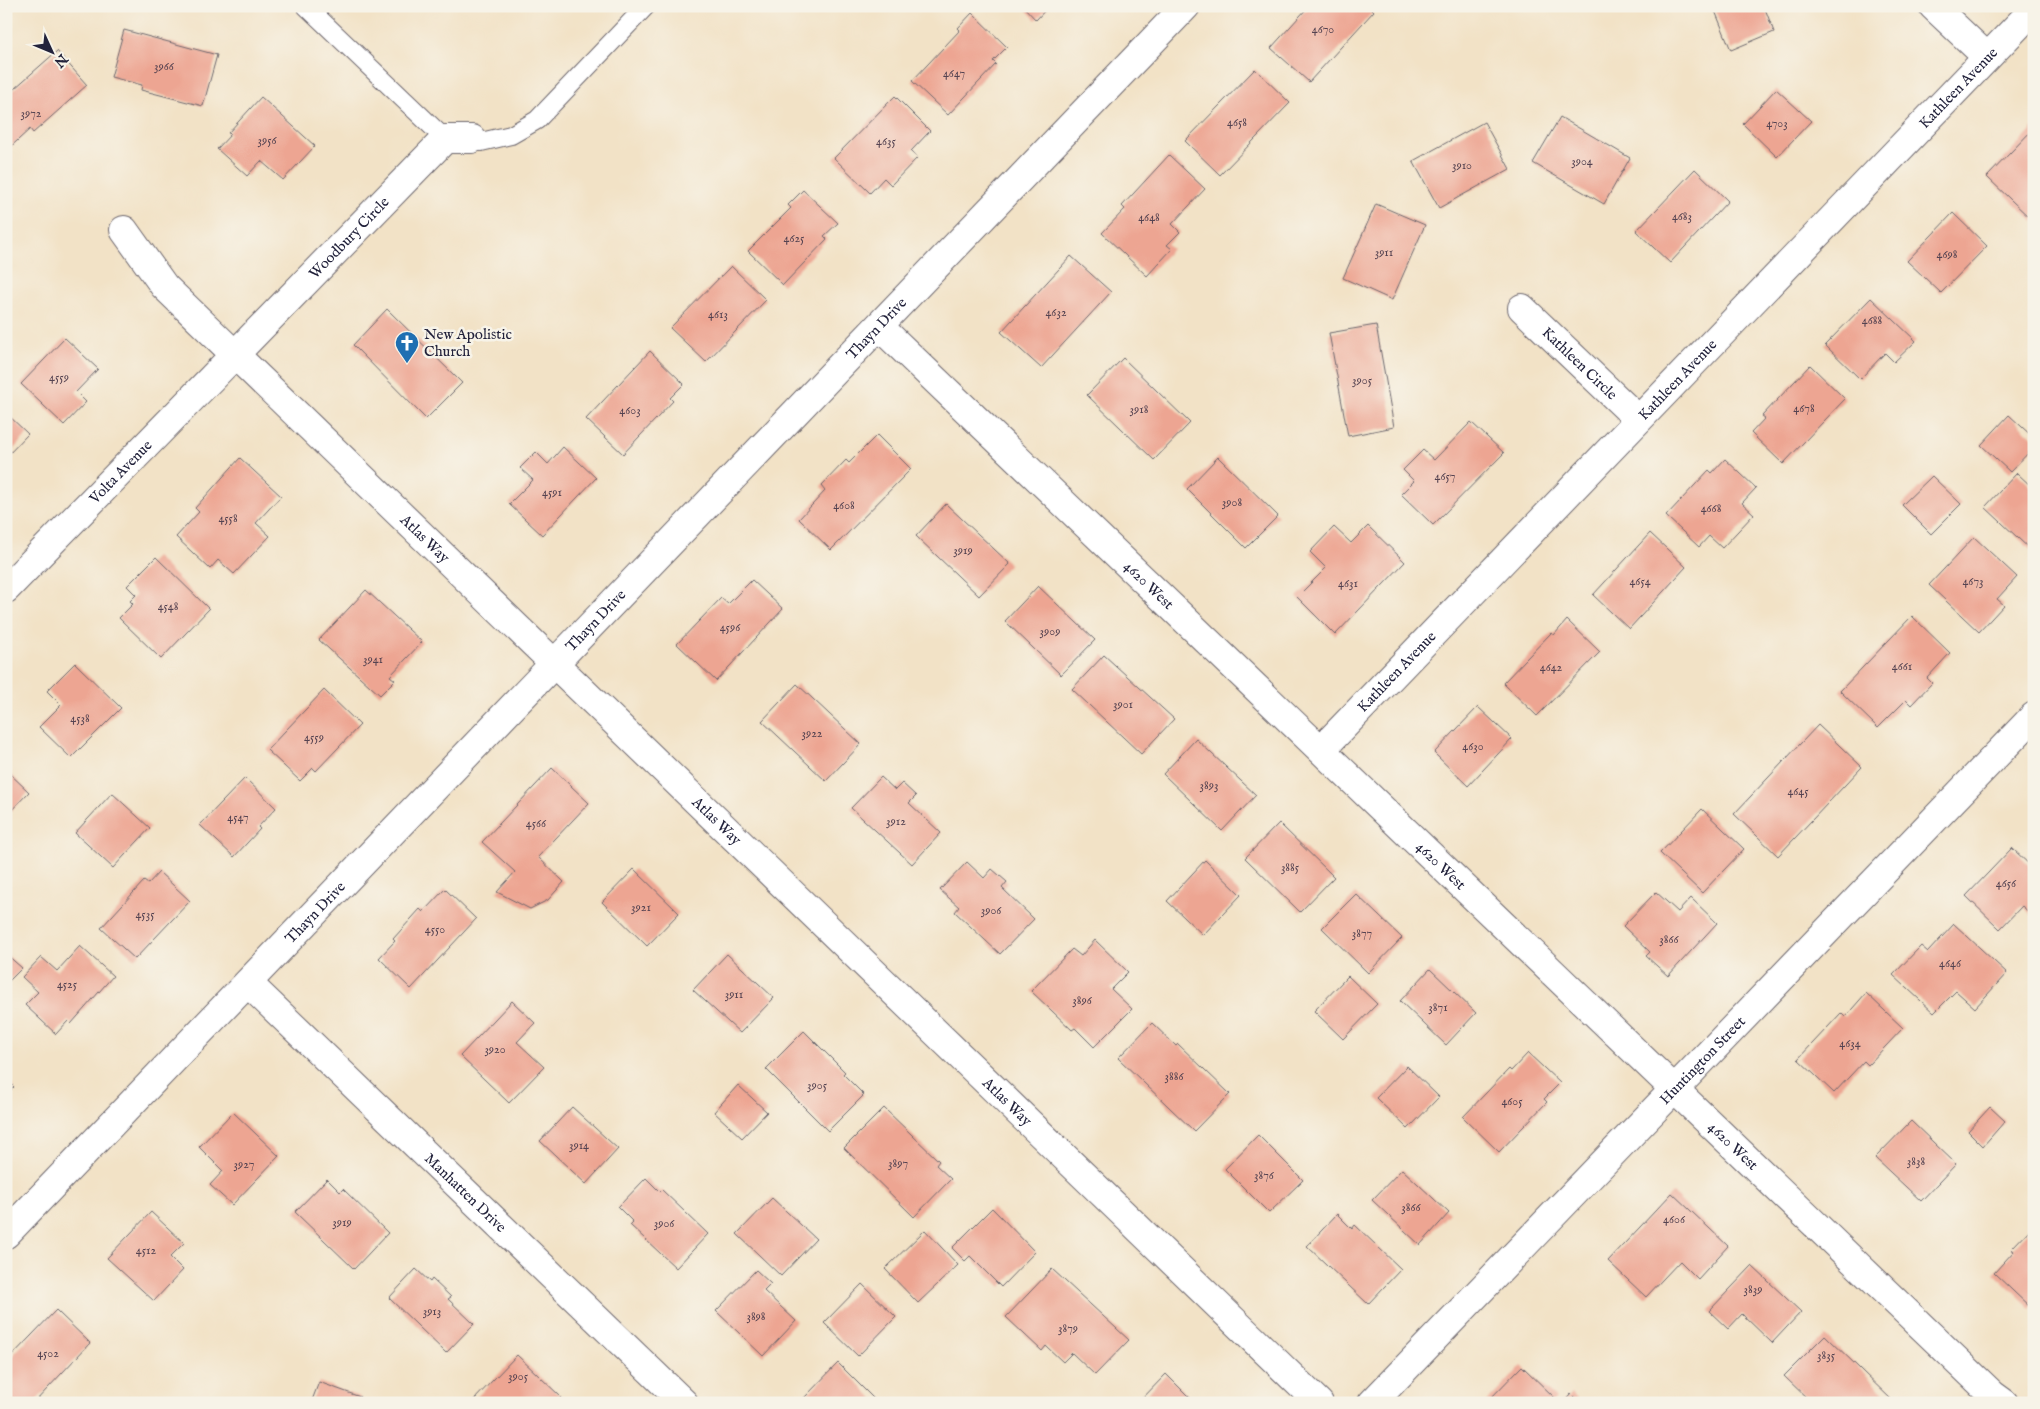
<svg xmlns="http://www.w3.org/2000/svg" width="2040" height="1409" viewBox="0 0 2040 1409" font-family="'IM FELL English',serif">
<rect width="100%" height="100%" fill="#f7f3e8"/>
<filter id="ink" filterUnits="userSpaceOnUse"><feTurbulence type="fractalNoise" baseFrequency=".02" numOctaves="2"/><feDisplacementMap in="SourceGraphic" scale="10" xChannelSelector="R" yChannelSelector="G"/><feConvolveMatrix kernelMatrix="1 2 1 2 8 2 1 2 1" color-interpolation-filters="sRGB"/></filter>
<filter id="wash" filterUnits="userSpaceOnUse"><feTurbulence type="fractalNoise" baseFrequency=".0096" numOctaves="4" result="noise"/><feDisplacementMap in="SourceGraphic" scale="20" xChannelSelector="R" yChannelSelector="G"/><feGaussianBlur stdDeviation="1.12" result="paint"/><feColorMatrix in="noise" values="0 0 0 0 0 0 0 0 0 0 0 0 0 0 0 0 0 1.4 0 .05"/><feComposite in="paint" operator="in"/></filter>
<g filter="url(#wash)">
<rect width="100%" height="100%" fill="#f2e2c6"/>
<g id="blocks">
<!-- building -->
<path fill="#eda592" d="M1023,6H1049L1036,20Z
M1309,6H1369L1374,11L1309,82L1271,48Z
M1713,6H1764L1774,32L1731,50Z
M972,13L1007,47L993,61L996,64L948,115L912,81L960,30L958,28Z
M124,30L217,55L203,106L141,90L142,85L111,77Z
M57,51L87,85L33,133L30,129L6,151V96Z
M1255,69L1290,103L1220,175L1185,141Z
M1776,89L1811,121L1777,157L1743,124Z
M895,96L930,131L911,151L918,157L891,185L884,178L870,193L834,158Z
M261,97L315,146L283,180L261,161L247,176L217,149L231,134L228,133Z
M1560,117L1630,158L1604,204L1533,163Z
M1484,122L1510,169L1439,208L1413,161Z
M2034,128V222L1987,177Z
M1169,155L1205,189L1172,224L1180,232L1167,245L1172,249L1147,276L1102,233L1125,209L1122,206Z
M1695,169L1728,201L1670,263L1636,231Z
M803,190L838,223L824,236L827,239L783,285L748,251L791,208L788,205Z
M1376,204L1425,225L1392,300L1343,278Z
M1953,213L1987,246L1941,293L1907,261Z
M1071,256L1111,292L1041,368L1001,332Z
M731,266L766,300L706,362L670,328Z
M1871,298L1916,341L1894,362L1885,353L1860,379L1825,345Z
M387,309L462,383L426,419L353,345Z
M1376,325L1394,427L1348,436L1329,333Z
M65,338L98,369L76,392L86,402L64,425L21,384Z
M650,351L684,384L670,398L673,401L623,454L586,419Z
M1123,358L1190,423L1154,460L1087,395Z
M1810,365L1845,399L1783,464L1751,433L1765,418L1762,416Z
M6,413L28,434L6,457Z
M2009,415L2034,438V447L2010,472L1981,445Z
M1471,422L1504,453L1433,525L1401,494L1414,481L1403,470L1423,450L1434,460Z
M877,435L911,469L831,550L799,519L825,491L821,486L846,460L849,463Z
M563,447L596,478L542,535L509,504L533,480L520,468L536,452L548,464Z
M1218,457L1278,516L1246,548L1187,489Z
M240,458L281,496L256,523L270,536L234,574L218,560L210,569L176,537L199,512L195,508Z
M1725,459L1756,488L1742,503L1754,514L1722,548L1709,536L1699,547L1666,516L1709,470L1712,473Z
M2017,473L2034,489V553L1985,507Z
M1932,476L1961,504L1931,534L1902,505Z
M946,504L1010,564L979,596L916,536Z
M1368,526L1405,562L1335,635L1297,597L1326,568L1310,552L1334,527L1351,543Z
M1650,533L1686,567L1629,629L1593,595Z
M1974,537L2017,577L1997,599L2004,605L1979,632L1929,585Z
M156,557L209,609L161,659L119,618L133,604L130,601L136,595L127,586Z
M752,580L783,609L716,681L677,644L721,598L728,604Z
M1038,586L1095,640L1061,675L1005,621Z
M366,590L422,642L390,676L395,680L380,695L319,640Z
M1912,616L1950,653L1927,678L1932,683L1911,705L1906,700L1878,728L1840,691Z
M1567,620L1600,652L1537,716L1503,683L1551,633L1554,635Z
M1104,655L1174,719L1141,754L1072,689Z
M75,663L121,708L71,758L39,727L61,705L47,691Z
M797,684L861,744L826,781L762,721Z
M324,690L360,725L316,771L313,768L300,781L267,750Z
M1478,707L1512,739L1468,786L1434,753Z
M1818,725L1862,767L1778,856L1734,814Z
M1196,739L1256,795L1222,831L1163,774Z
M552,768L589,803L538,857L564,882L548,900L530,909L497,892L515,872L482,842Z
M6,770L29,792L6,816Z
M881,777L895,790L902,783L916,796L909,803L941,833L912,864L851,808Z
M245,778L276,808L258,827L260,829L234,857L200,825Z
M112,793L150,828L113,868L75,833Z
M1702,809L1744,849L1702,893L1660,853Z
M1279,823L1334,877L1300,912L1245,858Z
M2012,848L2034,869V914L2032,915L2022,906L2000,929L1966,896Z
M1205,860L1241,895L1203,935L1167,901Z
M967,862L984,878L992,869L1007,882L1002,888L1034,919L1000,954L955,912L959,907L940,890Z
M634,869L679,913L647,946L602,902Z
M159,872L190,901L135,959L101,928L144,881L148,884Z
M445,889L476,919L411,989L379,958L395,941L393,939L420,909L423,912Z
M1656,892L1678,912L1691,898L1717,923L1668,976L1646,956L1650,952L1623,926Z
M1356,894L1402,938L1368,973L1322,928Z
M1954,924L2007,973L1975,1008L1956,991L1934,1013L1893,975L1921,946L1928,952Z
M1095,940L1128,972L1111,989L1132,1009L1094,1047L1075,1028L1072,1030L1031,991L1072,949L1081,956Z
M80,946L113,976L71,1024L68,1021L56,1034L25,1005L38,992L22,977L41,957L57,971Z
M6,954L22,968L6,984Z
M727,954L774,998L740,1033L693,990Z
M1430,969L1476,1013L1446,1045L1400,1001Z
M1348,976L1377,1004L1343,1039L1314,1011Z
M1866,993L1903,1028L1868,1065L1864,1061L1834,1093L1798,1059L1841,1013L1845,1017Z
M512,1001L535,1023L517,1042L544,1067L509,1103L460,1056Z
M1152,1023L1176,1046L1178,1044L1230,1094L1194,1131L1118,1058Z
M804,1031L845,1072L843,1074L864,1095L828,1131L766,1069Z
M1528,1053L1560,1083L1544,1099L1547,1102L1499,1152L1463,1117L1509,1069L1511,1071Z
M1407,1066L1439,1097L1408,1129L1376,1098Z
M6,1079L14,1087L6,1094Z
M738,1085L767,1112L742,1138L714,1112Z
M572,1107L618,1149L586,1184L540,1141Z
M1990,1107L2005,1121L1983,1146L1968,1131Z
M884,1108L939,1161L936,1165L951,1179L914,1217L844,1148Z
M233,1112L279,1156L232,1205L210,1185L223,1171L199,1147Z
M1911,1121L1956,1164L1921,1201L1875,1158Z
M1258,1135L1303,1180L1269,1213L1225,1169Z
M1402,1169L1449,1213L1420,1245L1372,1200Z
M646,1178L660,1192L662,1190L708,1234L676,1268L630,1225L633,1222L618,1207Z
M327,1179L340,1192L343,1189L388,1233L354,1269L295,1212Z
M1672,1193L1728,1246L1698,1279L1680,1261L1646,1297L1608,1261Z
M772,1198L816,1239L781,1276L737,1234Z
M992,1208L1035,1252L1001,1287L970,1256L965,1261L952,1248Z
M151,1212L184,1243L170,1257L183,1270L154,1301L107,1258Z
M1337,1214L1352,1229L1355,1225L1401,1269L1368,1304L1307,1246Z
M2034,1225V1304L2031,1308L1994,1273L2014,1251L2011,1249Z
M925,1230L958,1265L918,1303L885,1269Z
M1752,1266L1801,1312L1772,1343L1742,1314L1728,1329L1709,1311Z
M416,1269L430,1282L432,1279L451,1297L448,1299L474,1324L446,1353L389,1298Z
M1052,1269L1129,1340L1095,1375L1072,1353L1063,1362L1046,1346L1042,1351L1006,1317Z
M756,1270L771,1284L764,1291L796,1321L763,1356L716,1311Z
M862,1284L896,1317L858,1356L824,1323Z
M56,1310L90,1343L34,1403H6V1362Z
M1825,1335L1895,1403H1812L1784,1376Z
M517,1355L561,1397L556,1403H471Z
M838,1363L878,1403H810L804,1398Z
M1522,1366L1556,1399L1552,1403H1486Z
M1166,1374L1195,1403H1138Z
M319,1382L360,1397L358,1403H311Z
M1571,1394L1580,1403H1563Z"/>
</g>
</g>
<g filter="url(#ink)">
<use href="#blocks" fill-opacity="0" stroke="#6b656c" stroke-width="1"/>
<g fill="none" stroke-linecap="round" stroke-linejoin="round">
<!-- lane casing -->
<g stroke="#6b656c" stroke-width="20">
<path id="lane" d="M306,6L445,139
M472,139L481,142L511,135L537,120L646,6"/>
</g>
<!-- street casing -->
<g stroke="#6b656c" stroke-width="30">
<g id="street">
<path d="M1933,6L1987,57"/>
<path id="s1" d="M124,230L164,286L1319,1403"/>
<path id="s2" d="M1522,308L1638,419"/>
<path id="s3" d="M879,326L1993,1395L2004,1403"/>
<path id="s4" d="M6,589L445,139H472"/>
<path id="s5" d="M1321,750L2034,9"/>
<path id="s6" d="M248,983L684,1403"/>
<path id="s7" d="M6,1234L1186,6"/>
<path id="s8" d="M1372,1403L2034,716"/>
</g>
</g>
<!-- lane -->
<use href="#lane" stroke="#fff" stroke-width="18"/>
<!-- street -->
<use href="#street" stroke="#fff" stroke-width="28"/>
</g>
</g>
<!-- icons -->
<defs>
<g id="church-pin" transform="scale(1.25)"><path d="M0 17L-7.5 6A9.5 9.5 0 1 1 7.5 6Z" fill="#1f6fb2" stroke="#f7f3e8"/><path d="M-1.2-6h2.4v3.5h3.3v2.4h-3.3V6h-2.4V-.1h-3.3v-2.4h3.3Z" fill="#fff"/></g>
</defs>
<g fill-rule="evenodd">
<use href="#church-pin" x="407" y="343"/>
</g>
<g text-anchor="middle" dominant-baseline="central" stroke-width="5" stroke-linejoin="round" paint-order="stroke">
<!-- number labels -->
<g font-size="12" fill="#554351">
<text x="1323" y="29">4670</text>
<text x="164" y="66">3966</text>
<text x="954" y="73">4647</text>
<text x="31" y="113">3972</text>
<text x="1237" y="122">4658</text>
<text x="1777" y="123">4703</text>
<text x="267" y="140">3956</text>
<text x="886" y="141">4635</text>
<text x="1582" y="161">3904</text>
<text x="1462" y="165">3910</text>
<text x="1682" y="216">4683</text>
<text x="1149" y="217">4648</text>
<text x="794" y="238">4625</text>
<text x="1384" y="252">3911</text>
<text x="1947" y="254">4698</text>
<text x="1056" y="312">4632</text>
<text x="718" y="314">4613</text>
<text x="1872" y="320">4688</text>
<text x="59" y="377">4559</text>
<text x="1362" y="380">3905</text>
<text x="1804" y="408">4678</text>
<text x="1139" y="409">3918</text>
<text x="630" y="410">4603</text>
<text x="1445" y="476">4657</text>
<text x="552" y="492">4591</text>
<text x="1232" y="502">3908</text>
<text x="844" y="505">4608</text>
<text x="1711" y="508">4668</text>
<text x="228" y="518">4558</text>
<text x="963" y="550">3919</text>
<text x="1640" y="581">4654</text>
<text x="1973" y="581">4673</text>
<text x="1348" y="583">4631</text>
<text x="168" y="606">4548</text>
<text x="730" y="627">4596</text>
<text x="1050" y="631">3909</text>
<text x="373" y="659">3941</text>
<text x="1902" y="666">4661</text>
<text x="1551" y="667">4642</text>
<text x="1123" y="704">3901</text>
<text x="80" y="718">4538</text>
<text x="812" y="733">3922</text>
<text x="314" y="737">4559</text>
<text x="1473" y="746">4630</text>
<text x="1209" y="785">3893</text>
<text x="1798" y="791">4645</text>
<text x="238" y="817">4547</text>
<text x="896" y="821">3912</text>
<text x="536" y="823">4566</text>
<text x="1290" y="867">3885</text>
<text x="2006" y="883">4656</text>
<text x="641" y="907">3921</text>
<text x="991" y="910">3906</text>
<text x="145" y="914">4535</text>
<text x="435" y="929">4550</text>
<text x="1362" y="933">3877</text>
<text x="1669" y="939">3866</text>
<text x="1950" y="963">4646</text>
<text x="67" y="984">4525</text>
<text x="734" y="994">3911</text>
<text x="1082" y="1000">3896</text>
<text x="1438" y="1007">3871</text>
<text x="1850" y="1043">4634</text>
<text x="495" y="1049">3920</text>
<text x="1174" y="1076">3886</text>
<text x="817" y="1085">3905</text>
<text x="1512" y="1101">4605</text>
<text x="579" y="1145">3914</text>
<text x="1916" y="1161">3838</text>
<text x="898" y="1163">3897</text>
<text x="244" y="1164">3927</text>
<text x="1264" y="1175">3876</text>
<text x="1411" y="1207">3866</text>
<text x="1674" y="1219">4606</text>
<text x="342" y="1222">3919</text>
<text x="664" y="1223">3906</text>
<text x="146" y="1250">4512</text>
<text x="1753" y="1289">3839</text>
<text x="432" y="1311">3913</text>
<text x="756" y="1316">3898</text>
<text x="1068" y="1328">3879</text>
<text x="48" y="1353">4502</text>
<text x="1826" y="1355">3835</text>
<text x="518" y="1376">3905</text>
</g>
<!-- street labels -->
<g font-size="15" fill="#22223b" stroke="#f7f3e8">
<text stroke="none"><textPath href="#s5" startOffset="919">Kathleen Avenue</textPath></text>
<text stroke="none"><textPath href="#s4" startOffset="491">Woodbury Circle</textPath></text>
<text stroke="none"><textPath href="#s7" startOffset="1256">Thayn Drive</textPath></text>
<text stroke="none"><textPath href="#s2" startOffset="80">Kathleen Circle</textPath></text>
<text stroke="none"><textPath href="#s5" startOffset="514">Kathleen Avenue</textPath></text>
<text stroke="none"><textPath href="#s4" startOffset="164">Volta Avenue</textPath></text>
<text stroke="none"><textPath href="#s1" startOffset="432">Atlas Way</textPath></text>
<text stroke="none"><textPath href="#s3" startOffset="374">4620 West</textPath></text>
<text stroke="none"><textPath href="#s7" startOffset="851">Thayn Drive</textPath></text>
<text stroke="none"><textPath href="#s5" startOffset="109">Kathleen Avenue</textPath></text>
<text stroke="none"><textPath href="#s1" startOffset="838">Atlas Way</textPath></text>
<text stroke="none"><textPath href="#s3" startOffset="779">4620 West</textPath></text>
<text stroke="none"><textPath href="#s7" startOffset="446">Thayn Drive</textPath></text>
<text stroke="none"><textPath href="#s8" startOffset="476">Huntington Street</textPath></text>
<text stroke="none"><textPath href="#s1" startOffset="1242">Atlas Way</textPath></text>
<text stroke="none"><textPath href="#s3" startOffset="1184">4620 West</textPath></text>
<text stroke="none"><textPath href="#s6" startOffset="302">Manhatten Drive</textPath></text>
</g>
<!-- poi labels -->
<g font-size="15" fill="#22223b" stroke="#f7f3e8" text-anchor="start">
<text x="424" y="334">New Apolistic<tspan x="424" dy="17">Church</tspan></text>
</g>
</g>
<!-- margin -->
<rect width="2040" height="1409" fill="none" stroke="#f7f3e8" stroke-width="25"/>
<!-- north arrow -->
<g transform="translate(52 52) rotate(134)" stroke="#f7f3e8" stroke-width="4" paint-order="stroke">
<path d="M0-4L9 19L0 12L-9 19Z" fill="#22223b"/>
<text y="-8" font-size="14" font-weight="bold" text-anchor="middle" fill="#22223b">N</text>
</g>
</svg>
